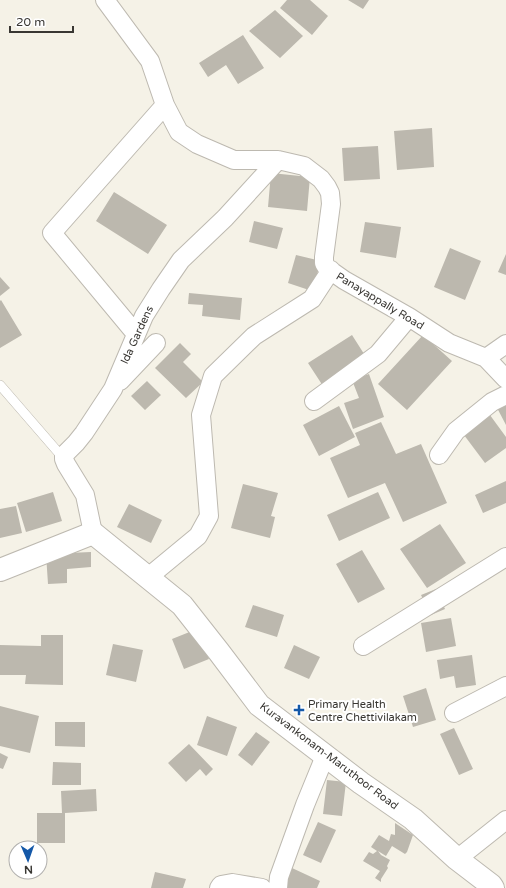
<svg xmlns="http://www.w3.org/2000/svg" width="506" height="888" viewBox="0 0 506 888" font-family="'Varela Round',sans-serif">
<rect width="100%" height="100%" fill="#f5f2e7"/>
<!-- building -->
<path fill="#bcb8ae" d="M287,0H310L328,16L312,35L280,8Z
M348,0H369L363,9Z
M275,10L303,36L280,58L249,31Z
M243,35L264,68L238,84L226,65L208,77L199,63Z
M432,128L434,167L397,170L394,131Z
M378,146L380,179L344,181L342,148Z
M271,173L310,177L307,211L268,207Z
M114,192L167,225L148,254L96,221Z
M254,221L283,228L277,249L249,242Z
M365,222L401,227L396,258L360,252Z
M450,248L481,261L465,300L434,287Z
M506,254V275L498,272Z
M296,255L321,261L312,291L288,283Z
M0,277L10,288L0,296Z
M189,293L242,298L240,320L202,316L203,305L188,304Z
M1,300L22,335L0,348V301Z
M352,335L366,357L323,386L308,363Z
M423,335L452,361L407,410L378,384Z
M180,343L191,354L183,362L203,382L186,398L155,368Z
M369,374L384,417L353,429L344,403L359,398L352,380Z
M147,381L161,395L145,410L131,396Z
M506,399V425L495,404Z
M339,406L355,437L319,456L303,425Z
M487,411L506,437V448L485,463L461,431Z
M381,422L396,454L421,444L447,503L403,522L385,483L348,498L330,458L360,445L355,433Z
M506,481V503L483,513L475,495Z
M243,484L278,493L271,516L275,517L270,538L231,528Z
M53,492L62,521L26,532L17,503Z
M378,492L390,518L339,541L327,515Z
M129,504L162,520L151,543L117,527Z
M16,506L22,533L0,538V509Z
M440,524L466,563L427,588L400,549Z
M362,550L385,589L358,603L336,564Z
M91,552V567L67,569V583L48,584L46,554Z
M436,589L445,609L431,615L421,595Z
M253,605L284,615L277,637L245,627Z
M451,618L456,646L426,652L421,623Z
M197,629L209,659L184,669L172,639Z
M41,635H63V685L25,684L26,675H0V645L41,646Z
M113,644L143,650L136,682L106,675Z
M294,645L320,657L309,679L284,668Z
M472,655L476,685L456,688L454,676L440,679L437,660Z
M426,688L436,720L413,727L403,696Z
M0,706L39,716L30,753L0,746Z
M207,716L237,727L227,756L197,745Z
M55,722H85V747L55,746Z
M454,728L473,769L459,775L440,734Z
M256,732L270,742L252,766L238,755Z
M189,744L213,769L206,776L200,769L186,782L168,763Z
M0,753L8,757L3,769L0,768Z
M53,762L81,763V785H52Z
M327,780L346,782L342,816L323,814Z
M96,789L97,811L65,813V843H37V813H62L61,791Z
M318,822L336,830L321,863L303,855Z
M395,823L413,835L407,852L405,854L392,846L386,856L378,851L381,855L390,860L387,866L388,868L381,879V882L375,878L380,871L363,861L369,852L373,854L377,851L371,847L379,835L389,841L391,834L395,835Z
M292,868L320,881L317,888H283Z
M155,872L186,879L183,888H151Z"/>
<g fill="none" stroke-linecap="round" stroke-linejoin="round">
<!-- service casing -->
<g stroke="#bdb9b0" stroke-width="10">
<path id="service" d="M0,385L64,459"/>
</g>
<!-- minor casing -->
<g stroke="#bdb9b0" stroke-width="20">
<path id="minor" d="M105,0L150,61L165,105L179,132L197,144L234,160H278L304,166L321,179L327,187L330,193L331,204L324,257V263L327,268L344,280L409,317L449,343L486,358L506,379
M136,334L52,233L165,105
M486,358L506,344
M120,381L156,343
M314,401L378,354L409,317
M439,455L456,431L492,402L506,395
M93,533L85,495L66,464L64,459V455L76,443L84,433L113,389L144,316L161,289L181,260L225,218L278,160
M148,577L152,574L198,536L209,516L201,415L213,376L254,336L312,299L331,270
M363,646L506,557
M454,713L506,686
M457,859L506,820
M219,888L221,885L232,883L262,888
M278,888L279,877L305,805L325,756"/>
</g>
<!-- secondary casing -->
<g stroke="#bdb9b0" stroke-width="24">
<path id="secondary" d="M0,570L93,533L182,605L219,652L259,705L361,783L413,819L457,859L491,885L493,888"/>
</g>
<!-- service -->
<use href="#service" stroke="#fff" stroke-width="9"/>
<!-- minor -->
<use href="#minor" stroke="#fff" stroke-width="18"/>
<!-- secondary -->
<use href="#secondary" stroke="#fff" stroke-width="22"/>
</g>
<!-- markers -->
<path fill="#1458a8" stroke="#fff" stroke-width="1.5" d="M297 704h4v4h4v4h-4v4h-4v-4h-4v-4h4z"/>
<g text-anchor="middle" dominant-baseline="central" stroke-width="4" stroke-linejoin="round" paint-order="stroke">
<!-- street labels -->
<g font-size="11" fill="#393733" stroke="#fff">
<text transform="translate(380 301) rotate(31)">Panayappally Road</text>
<text transform="translate(137 335) rotate(-65)">Ida Gardens</text>
<text transform="translate(329 756) rotate(37)">Kuravankonam-Maruthoor Road</text>
</g>
<!-- poi labels -->
<g font-size="11" fill="#393733" stroke="#fff" text-anchor="start">
<text x="308" y="704">Primary Health<tspan x="308" dy="13">Centre Chettivilakam</tspan></text>
</g>
</g>
<!-- north arrow -->
<g transform="translate(28 860) rotate(178)"><circle r="19" fill="#ffffff" stroke="#b0afad"/>
<path d="M0-3L7 15L0 10L-7 15Z" fill="#1458a8"/>
<text y="-6" font-size="11" font-weight="bold" text-anchor="middle" fill="#393733">N</text>
</g>
<!-- scale -->
<path d="M10 26v6h63v-6" fill="none" stroke="#393733" stroke-width="2"/>
<text x="16" y="26" font-size="12" fill="#393733" stroke="#ffffff" stroke-width="3" paint-order="stroke">20 m</text>
</svg>
